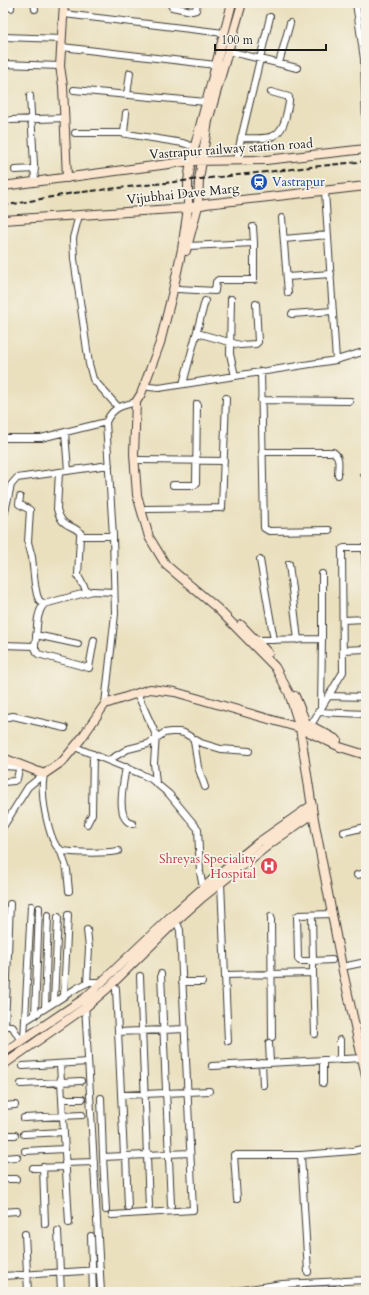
<svg xmlns="http://www.w3.org/2000/svg" width="369" height="1295" viewBox="0 0 369 1295" font-family="Cardo,serif">
<rect width="100%" height="100%" fill="#f7f3e8"/>
<filter id="ink" filterUnits="userSpaceOnUse"><feTurbulence type="fractalNoise" baseFrequency=".025" numOctaves="2"/><feDisplacementMap in="SourceGraphic" scale="8" xChannelSelector="R" yChannelSelector="G"/><feConvolveMatrix kernelMatrix="1 2 1 2 8 2 1 2 1" color-interpolation-filters="sRGB"/></filter>
<filter id="wash" filterUnits="userSpaceOnUse"><feTurbulence type="fractalNoise" baseFrequency=".012" numOctaves="4" result="noise"/><feDisplacementMap in="SourceGraphic" scale="16" xChannelSelector="R" yChannelSelector="G"/><feGaussianBlur stdDeviation="0.9" result="paint"/><feColorMatrix in="noise" values="0 0 0 0 0 0 0 0 0 0 0 0 0 0 0 0 0 1.4 0 .05"/><feComposite in="paint" operator="in"/></filter>
<g filter="url(#wash)">
<rect width="100%" height="100%" fill="#eae0be"/>
</g>
<g filter="url(#ink)">
<g fill="none" stroke-linecap="round" stroke-linejoin="round">
<!-- street casing -->
<g stroke="#3b3934" stroke-width="8">
<path id="street" d="M11,3V8
M34,3L35,9
M170,3L172,7L192,11L196,10L197,3
M356,3L364,59L366,124
M64,14L224,33
M3,37L62,39
M62,47L216,65
M228,51L297,68
M279,63L290,23
M3,64L60,66
M74,90L206,102
M127,95L130,73
M30,96L35,181
M11,120L65,118
M75,133H121L183,143L194,147
M124,133L126,113
M241,138C264,138 280,143 286,116C287,110 290,103 289,97L271,92
M236,160L270,17
M15,170L35,169
M325,191L336,360
M79,215L73,238L74,259L89,364L93,379L118,407
M282,218L288,293
M284,239L328,235
M188,246L254,243L253,227
M287,277L331,274
M178,289L215,291L216,282L218,280H254V243
M231,299L230,354L235,376
M292,314L333,311
M197,333L240,345L256,344L258,342L256,304
M261,371L264,528L269,531L329,530
M183,384L205,301
M144,385L149,387L159,388L336,360L366,351
M261,400L350,401
M65,432L68,471
M3,438H41L106,422
M262,452H333C341,457 338,466 338,475
M139,460L224,461
M59,472L57,509C63,531 73,522 82,535
M364,474H366
M173,485H194L196,484L197,404
M20,497L19,504L30,510L28,542L32,557L35,585L37,595L39,600L44,604L93,591L114,592
M146,509L222,508L226,398
M3,520L11,485L17,478L109,465
M365,548L366,572
M260,560L274,640
M289,564L298,640
M322,574V639
M87,592L78,576L80,536H113
M44,604C35,615 38,631 35,644V648L38,654L89,668L94,640
M343,620L366,619
M36,635L78,644
M257,640L322,639L321,708
M3,645L35,646
M343,650L366,649
M137,693L156,735L154,763L156,783
M328,696L366,697
M105,704L115,614L113,536L106,422C113,407 121,406 136,402
M318,712L366,714
M3,718L13,716L65,728
M311,725L343,672L342,549L344,548H364L366,547
M194,741L198,767L205,787
M75,747L141,774L151,779L169,794L198,829L200,872L203,888
M109,760L128,749L148,744L164,733L171,732H179L184,733L201,743L221,749L249,751
M3,766L20,767
M126,767C124,780 114,820 133,824
M44,774C43,781 42,787 43,793C43,805 50,842 59,849C66,854 108,853 118,851
M3,782L14,781L17,779L20,765
M87,824L92,814L93,754
M3,827L28,787L44,774
M344,832L366,827
M60,849L67,870L69,891
M357,875L366,873
M221,883L225,975L313,973L315,1034
M312,915L313,961H300L298,959L297,916L299,915L332,914
M271,917L272,1037
M87,930L89,948L87,983
M342,967L366,962
M313,973V961L332,960
M161,974L171,1205
M225,975L228,1041
M140,976L149,1207
M182,982H202
M116,989L124,1156
M64,996L68,915
M54,1002L58,917
M85,1004L101,1292
M45,1008L48,915
M35,1015L39,908
M25,1021L77,988L89,982H103
M5,1027L10,904
M3,1028L6,1026H12L21,1041
M118,1032L185,1029
M24,1039L31,906
M340,1040V1060
M269,1043L270,1063
M323,1060V1083
M262,1063L263,1085
M60,1064L69,1223
M23,1066L88,1062
M212,1066L363,1058
M21,1084L81,1081
M122,1095L209,1091
M101,1098L103,1157
M62,1099H82
M3,1106L15,1105
M24,1118L82,1115
M24,1134L64,1132
M3,1135H15
M25,1151L65,1149
M301,1155L308,1272
M126,1156L128,1207
M3,1158L17,1157
M65,1163L94,1162
M43,1167L45,1224
M33,1168L65,1167
M3,1179H16
M237,1199L234,1155H301L353,1151L366,1148
M106,1210L103,1157L190,1153
M3,1212L17,1211
M112,1215L193,1210L180,930L176,921
M58,1231L61,1292
M25,1234L28,1292
M91,1236L93,1292
M3,1276L100,1270
M230,1292L282,1284L366,1280
M290,1292H305
M308,1292L309,1290L333,1289"/>
</g>
<!-- secondary casing -->
<g stroke="#3b3934" stroke-width="10">
<path id="secondary" d="M64,3L60,66L63,86L67,178
M232,3L191,161L188,181V208L182,249L172,295L160,343L141,394L136,402L134,454L137,495L149,537L166,565L217,608L275,667L289,693L300,728L340,747L366,755
M3,186L191,161L266,160L366,149
M3,220L188,208L206,204L366,186
M186,251L198,206L199,180L208,121L242,3
M241,625L268,653
M295,696L306,723L337,740
M302,726L300,728L313,814L342,967L366,1076
M3,758L44,774L63,761L81,739L105,704L150,689L175,692L300,728
M3,1053L85,998L170,917L211,881L259,842L312,805
M3,1065L86,1007L108,988L176,921L203,897L271,843L313,814"/>
</g>
<!-- street -->
<use href="#street" stroke="#fff" stroke-width="6"/>
<!-- secondary -->
<use href="#secondary" stroke="#fbe5cf" stroke-width="8"/>
<!-- rail -->
<path stroke="#1c1c1c" stroke-width="2" stroke-dasharray="6 3" stroke-linecap="butt" d="M3,206L73,193L366,161"/>
</g>
</g>
<!-- icons -->
<defs>
<g id="station-disc" transform="scale(0.9)"><circle r="9.5" fill="#1a4fb4" stroke="#f7f3e8"/><path d="M-3-6H3Q5-6 5-4V2Q5 4 3 4L4.5 6H3L1.5 4h-3L-3 6H-4.5L-3 4Q-5 4-5 2V-4Q-5-6-3-6ZM-3.5-4v3h7v-3ZM-3.5 1v1.5H-2V1ZM2 1v1.5H3.5V1Z" fill="#fff"/></g>
<g id="hospital-disc" transform="scale(0.9)"><circle r="9.5" fill="#e0444e" stroke="#f7f3e8"/><path d="M-5-5h3v3.5h4V-5h3V5h-3V1.5h-4V5h-3Z" fill="#fff"/></g>
</defs>
<g fill-rule="evenodd">
<use href="#station-disc" x="259" y="182"/>
<use href="#hospital-disc" x="269" y="866"/>
</g>
<g text-anchor="middle" dominant-baseline="central" stroke-width="3.5" stroke-linejoin="round" paint-order="stroke">
<!-- street labels -->
<g font-size="13" fill="#1c1c1c" stroke="#f7f3e8">
<text transform="translate(231 149) rotate(-4)">Vastrapur railway station road</text>
<text transform="translate(183 194) rotate(-6)">Vijubhai Dave Marg</text>
</g>
<!-- transit labels -->
<g font-size="13" fill="#164399" stroke="#f7f3e8" text-anchor="start">
<text x="272" y="182">Vastrapur</text>
</g>
<!-- health labels -->
<g font-size="13" fill="#be3a42" stroke="#f7f3e8" text-anchor="end">
<text x="256" y="859">Shreyas Speciality<tspan x="256" dy="15">Hospital</tspan></text>
</g>
</g>
<!-- margin -->
<rect width="369" height="1295" fill="none" stroke="#f7f3e8" stroke-width="16"/>
<!-- scale -->
<path d="M215 44v6h111v-6" fill="none" stroke="#1c1c1c" stroke-width="2"/>
<text x="221" y="44" font-size="12" fill="#1c1c1c" stroke="#f7f3e8" stroke-width="3" paint-order="stroke">100 m</text>
</svg>
